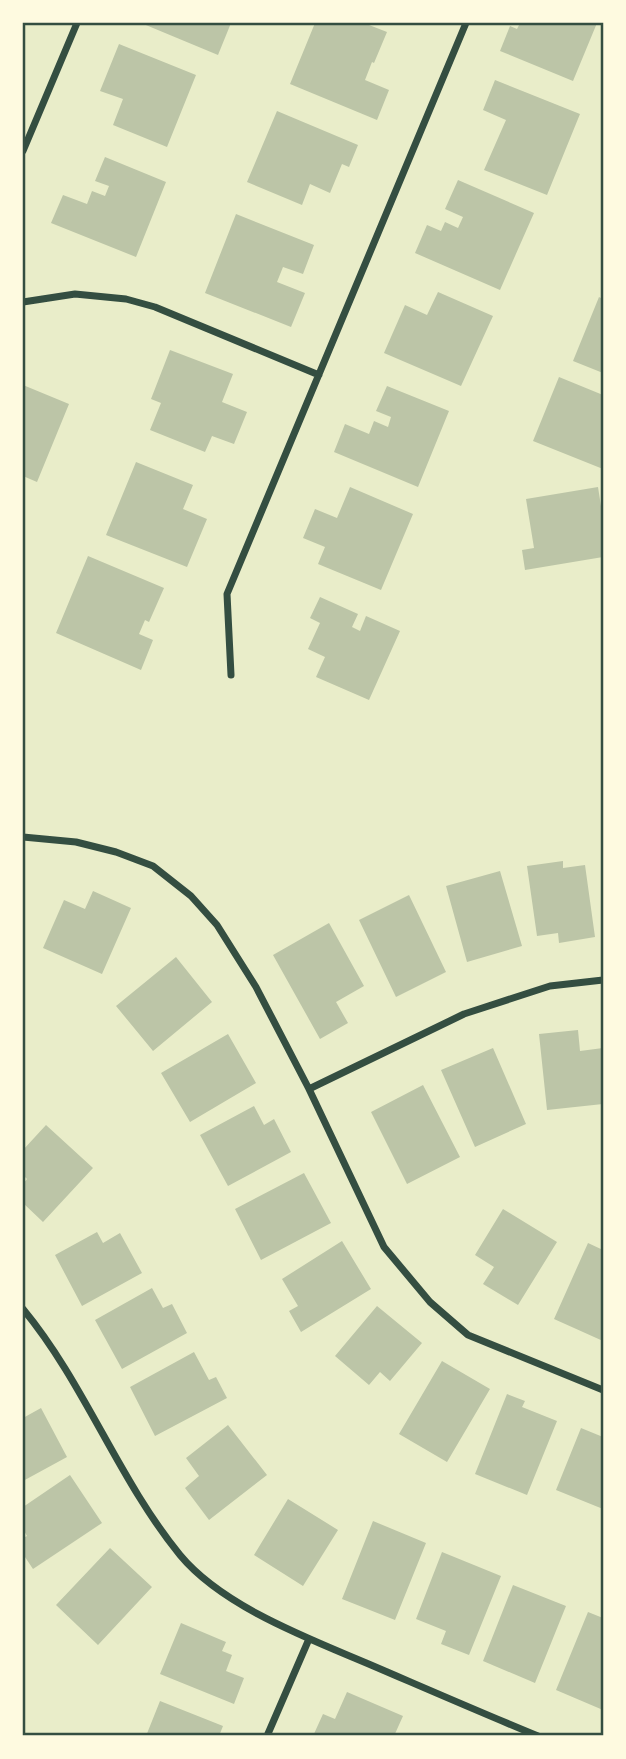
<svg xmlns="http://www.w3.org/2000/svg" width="626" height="1759" viewBox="0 0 626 1759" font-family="Quicksand,sans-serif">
<rect width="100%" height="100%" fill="#e9edc9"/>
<!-- building -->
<path fill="#bcc5a7" d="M141,23H231L218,55Z
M315,23H364L387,32L374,63L372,62L365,80L389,90L377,120L290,84Z
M520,23H597L573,81L500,51L510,26L517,29Z
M119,44L196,75L167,147L113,125L123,99L100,91Z
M495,80L580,114L547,195L484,170L506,120L483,110Z
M277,111L358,145L349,167L342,164L330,193L310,184L302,205L247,182Z
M105,157L166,182L136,257L51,223L63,195L87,204L92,191L105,196L109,186L95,181Z
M458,180L534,213L500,290L415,253L427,225L441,231L445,222L458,228L463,217L445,209Z
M236,214L314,245L303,274L283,267L277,282L305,293L291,327L205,293Z
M438,292L493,316L461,386L384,353L405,305L427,315Z
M599,297L603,299V373L573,361Z
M170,350L233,374L222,402L247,412L234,444L212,436L205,452L150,430L161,403L151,399Z
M559,377L603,395V469L533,441Z
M23,385L69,404L37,482L23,476Z
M387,386L449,411L418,487L334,452L345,424L369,434L374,421L388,427L391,417L376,411Z
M136,462L193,485L183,509L207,519L187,567L106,535Z
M350,487L413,514L381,590L318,564L325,547L303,538L315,509L337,518Z
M598,487L603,519V557L525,570L522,550L534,548L526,499Z
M88,556L164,588L149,622L145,620L139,634L153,640L141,670L56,633Z
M320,597L358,614L352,627L360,631L366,616L400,631L369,700L316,677L325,657L308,649L320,623L310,618Z
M563,861V868L585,865L595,937L559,943L558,933L537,936L527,866Z
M500,871L522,946L467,962L446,886Z
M93,891L131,908L102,974L43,948L64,900L85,909Z
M409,895L446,972L396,997L359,920Z
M329,923L364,986L336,1002L348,1023L320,1039L273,955Z
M176,957L212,1002L153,1051L116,1006Z
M578,1030L580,1051L603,1048V1104L547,1110L539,1034Z
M228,1034L256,1083L190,1122L161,1073Z
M493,1048L526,1124L475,1147L441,1070Z
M423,1085L460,1157L407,1184L371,1112Z
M254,1106L264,1125L274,1119L291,1152L228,1186L200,1135Z
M46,1125L93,1168L43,1222L23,1203V1184L27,1179L23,1175V1150Z
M304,1173L331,1223L261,1260L235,1209Z
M503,1209L557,1242L518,1305L483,1284L494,1267L475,1255Z
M97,1232L103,1243L120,1233L142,1273L82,1306L55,1255Z
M342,1241L371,1289L301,1332L289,1311L298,1306L282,1279Z
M588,1243L603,1250V1341L554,1319Z
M152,1288L163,1308L172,1304L187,1333L122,1369L95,1320Z
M377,1306L422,1343L390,1381L380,1372L369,1385L335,1356Z
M194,1352L209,1380L216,1377L227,1398L155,1436L130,1387Z
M442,1361L490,1389L447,1462L399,1434Z
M507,1394L525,1401L522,1407L557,1421L527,1495L475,1474Z
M41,1408L67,1457L23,1481V1418Z
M228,1425L267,1475L209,1520L185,1488L199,1476L186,1458Z
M581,1428L603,1437V1509L556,1490Z
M70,1475L102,1523L33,1569L23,1554V1538L27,1536L23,1529V1507Z
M288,1499L338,1530L303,1586L254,1555Z
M373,1521L426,1543L395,1620L342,1599Z
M110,1548L152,1587L98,1645L56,1605Z
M442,1552L501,1576L469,1655L441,1644L446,1631L416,1619Z
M513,1585L566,1606L535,1683L483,1661Z
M588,1612L603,1618V1710L556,1690Z
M181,1623L226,1642L222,1651L232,1655L226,1671L244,1678L234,1704L160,1674Z
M347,1692L403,1716L394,1736H313L323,1714L335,1719Z
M160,1701L223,1726L219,1736H146Z"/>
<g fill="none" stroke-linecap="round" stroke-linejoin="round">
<!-- minor -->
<path stroke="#344e41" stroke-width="7" d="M23,151L77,23
M23,302L75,294L126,299L155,307L319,375
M231,675L227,594L466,23
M23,837L76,842L116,852L153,866L191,896L217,925L256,987L309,1089L384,1247L430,1302L468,1335L603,1390
M309,1089L464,1014L550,986L603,980
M23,1309C85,1384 118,1479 180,1555C223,1607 310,1639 371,1665C427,1689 482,1713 538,1736
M267,1736L309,1639"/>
</g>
<!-- border -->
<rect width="626" height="1759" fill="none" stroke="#fefae0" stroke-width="49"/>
<rect x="24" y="24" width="578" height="1710" fill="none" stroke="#344e41" stroke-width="2.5"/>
</svg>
